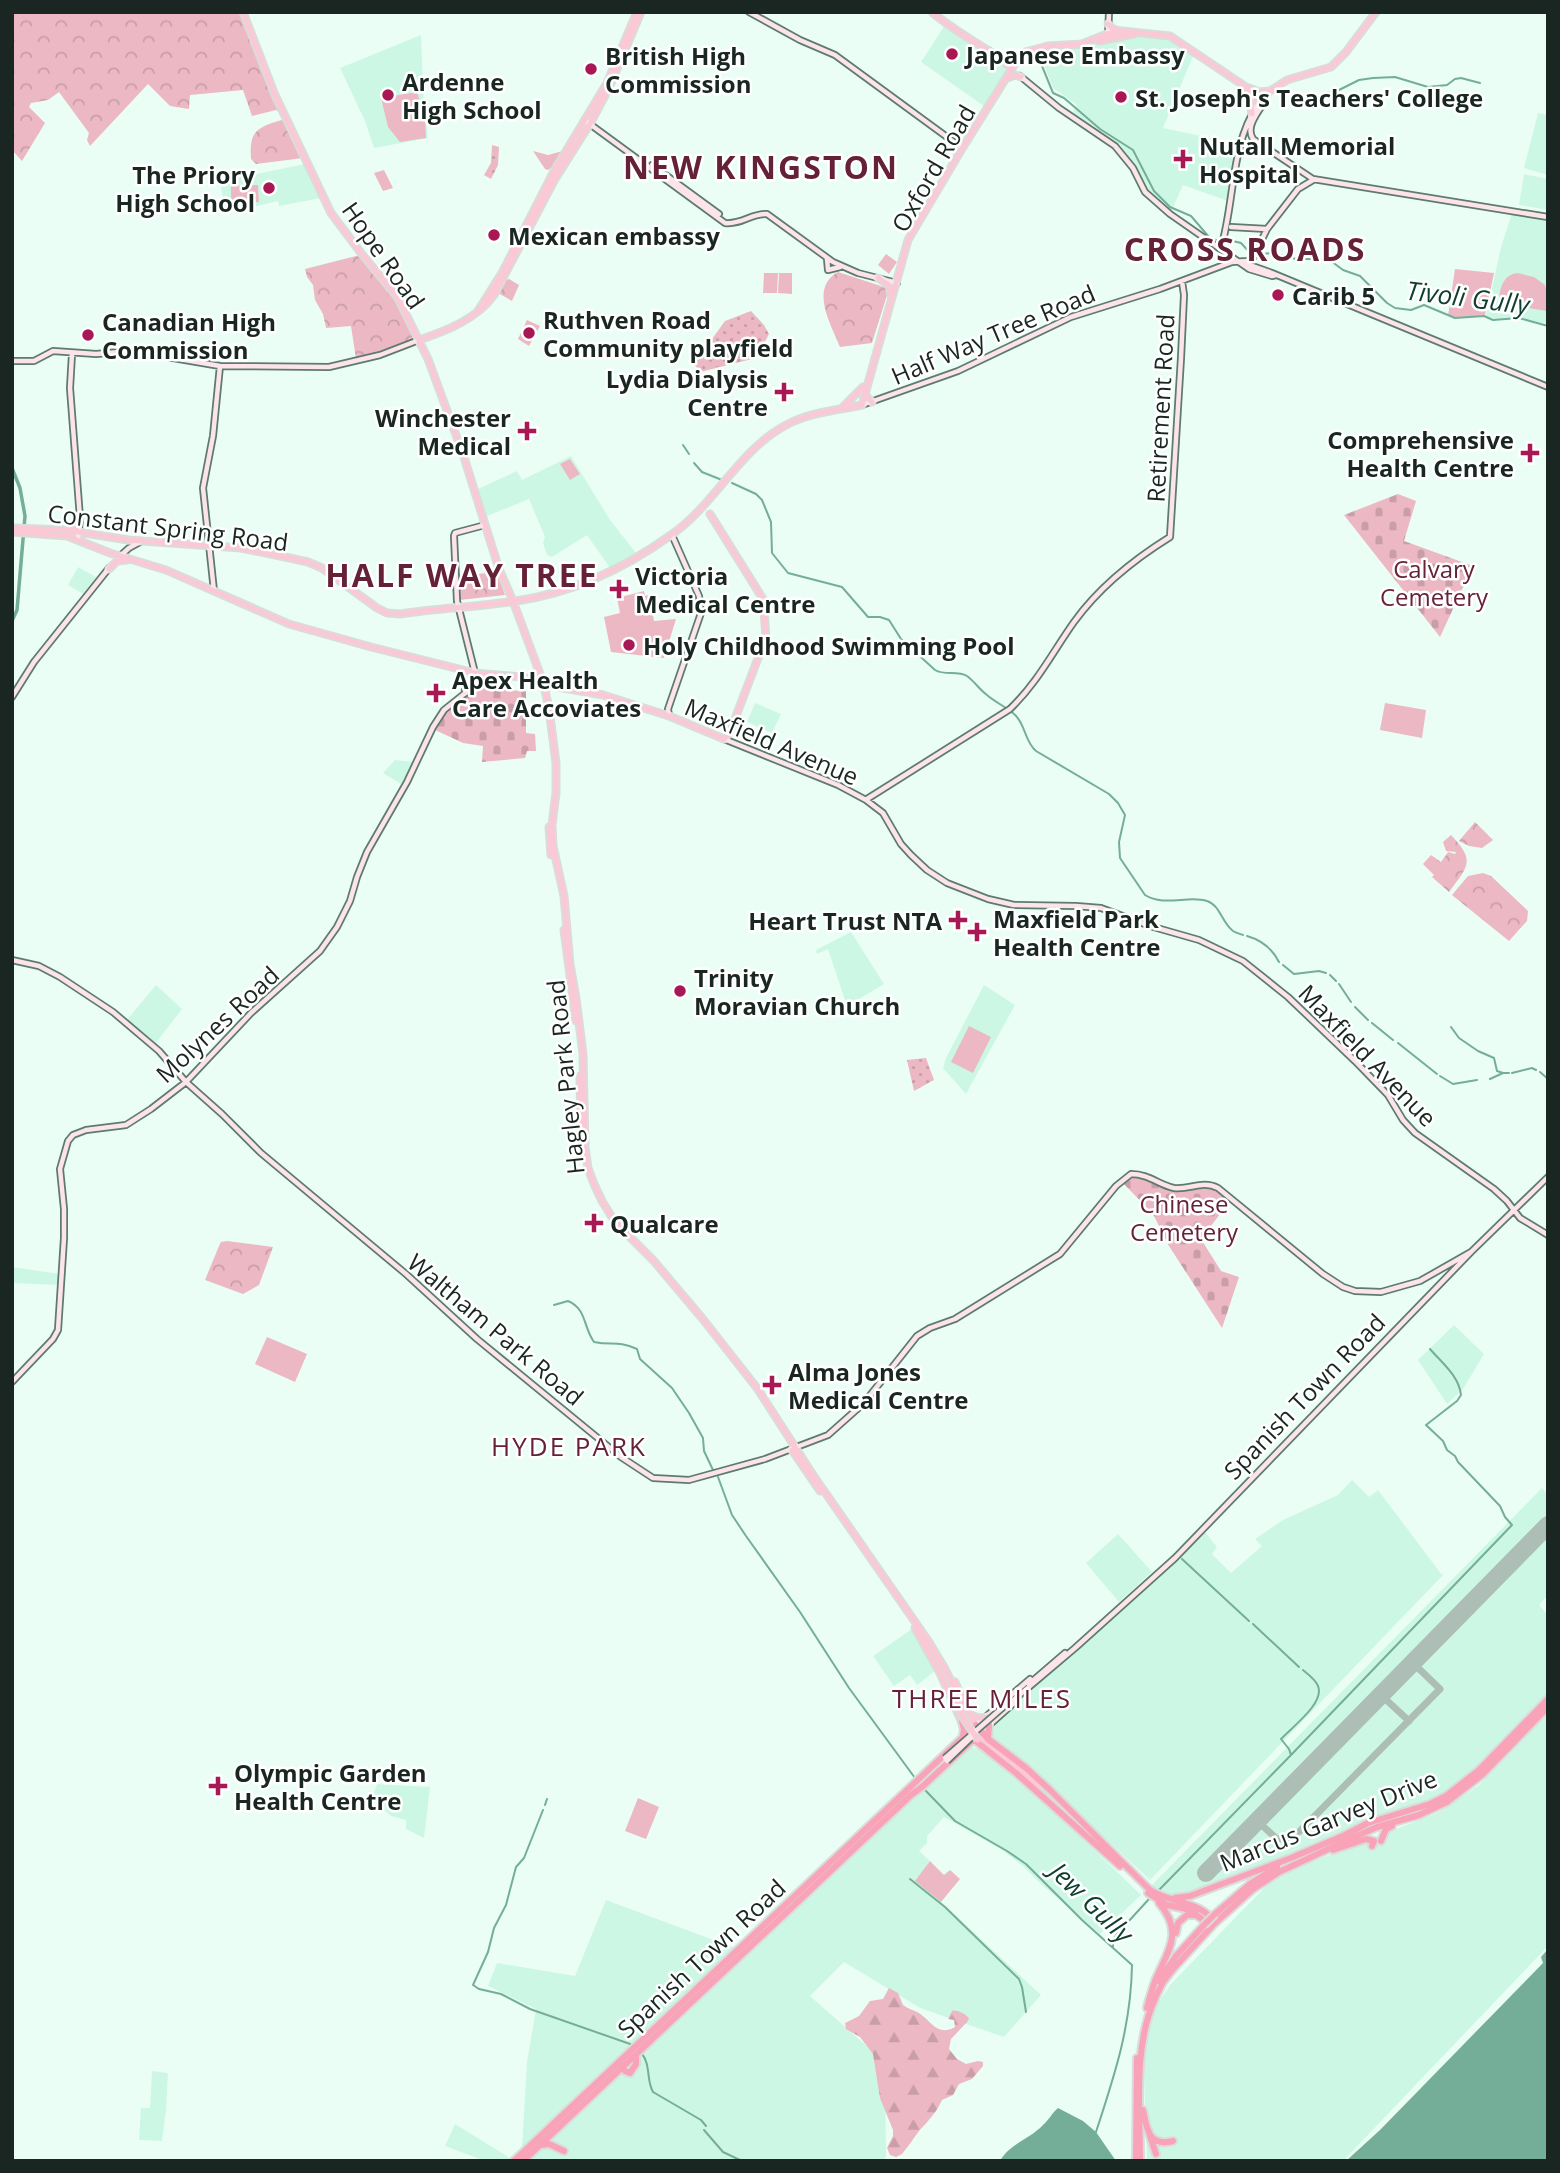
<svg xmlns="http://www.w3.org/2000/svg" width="1560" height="2173" viewBox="0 0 1560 2173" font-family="'Open Sans',sans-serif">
<defs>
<pattern id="grass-dots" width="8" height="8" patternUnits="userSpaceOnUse" patternTransform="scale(1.75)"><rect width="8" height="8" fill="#ebb8c4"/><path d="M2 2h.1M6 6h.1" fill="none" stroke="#c99ea8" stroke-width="1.8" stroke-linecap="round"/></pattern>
<pattern id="forest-firs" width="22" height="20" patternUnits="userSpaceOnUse" patternTransform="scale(1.75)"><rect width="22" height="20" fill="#ebb8c4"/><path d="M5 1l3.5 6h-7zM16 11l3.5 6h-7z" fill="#c99ea8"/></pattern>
<pattern id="cemetery-stones" width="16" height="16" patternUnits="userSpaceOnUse" patternTransform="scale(1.75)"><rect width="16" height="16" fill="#ebb8c4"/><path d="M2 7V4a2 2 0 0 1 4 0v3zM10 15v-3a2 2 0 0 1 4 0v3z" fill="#c99ea8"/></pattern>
<pattern id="park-crowns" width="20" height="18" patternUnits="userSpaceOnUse" patternTransform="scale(1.75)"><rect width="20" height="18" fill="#ebb8c4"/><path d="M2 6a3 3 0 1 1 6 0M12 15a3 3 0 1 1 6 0" fill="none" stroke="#c99ea8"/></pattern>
</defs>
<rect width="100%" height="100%" fill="#eafef5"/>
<!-- built -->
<path fill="#cdf7e5" d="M945,25L1008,67L984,106L921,62Z
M421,35L423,90L428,138L374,148L365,121L340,68Z
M1119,36H1164L1175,41L1194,54L1163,128L1239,144L1228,201L1183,185L1171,212L1152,197L1139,173L1120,145L1073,112L1077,105L1053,88L1039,52L1064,50Z
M1538,113L1548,115V175L1524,168Z
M305,164L321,198L279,206L278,201L257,206H225L219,179L242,177Z
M1524,174L1548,179V210L1519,205Z
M1512,213L1548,219V324L1521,318L1496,319L1486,316L1501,247Z
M571,456L610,520L636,553L610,568L587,535L552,557L547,555L543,543L545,537L529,499L487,516L478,489L517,471L522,480Z
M78,567L96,577L83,594L68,585Z
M755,703L781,714L772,733L747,722Z
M395,760L414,762L401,784L383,773Z
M851,932L884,984L847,1006L828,949L817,954L816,950Z
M156,985L182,1009L155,1044L126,1021Z
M984,985L1015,1005L966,1094L943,1068L946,1058Z
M12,1267L60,1274V1285L12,1283Z
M1454,1325L1484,1354L1463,1389L1447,1404L1418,1360Z
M1352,1480L1369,1497L1378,1490L1442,1575L1444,1574L1150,1880L1028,1767L989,1738V1725L1205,1532L1217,1547L1212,1554L1231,1573L1262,1546L1255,1539L1283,1520L1338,1495Z
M1542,1488L1548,1495V1595L1539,1605L1548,1615V1694L1506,1737L1468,1776L1445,1793L1430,1801L1367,1818L1334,1837L1188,1894L1164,1898L1149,1888Z
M1118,1534L1152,1572L1119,1602L1086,1563Z
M912,1629L936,1670L917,1685L910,1675L894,1686L873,1656Z
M1548,1713V1946L1343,2161H1147L1144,2073L1147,2036L1154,2009L1170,1985L1270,1882L1291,1870L1437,1813L1478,1786Z
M969,1746L983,1751L1064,1821L1141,1895L1100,1934L1040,1883L1023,1866L1002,1850L944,1817L927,1836V1843L919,1851L930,1861L916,1881L941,1902L1041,1995L1004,2037L920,2008L844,1962L810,1996L885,2062L886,2157L883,2161H485L445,2146L455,2124L510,2158L522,2147L527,2062L536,2009L488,1986L497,1963L575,1976L606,1900L746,1952Z
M377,1784L430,1787L424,1838L406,1829V1820L391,1816L372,1799Z
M152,2071L168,2073L166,2110L162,2141L139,2140L141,2108H150Z"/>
<!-- grass -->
<path fill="url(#grass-dots)" d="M492,145L499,147L498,165L491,179L484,175L491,163Z
M751,311L764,325L769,334L756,358L700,372L694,364L725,321Z
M926,1058L934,1080L914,1091L907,1060Z"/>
<!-- forest -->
<path fill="url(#forest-firs)" d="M889,1988L898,1993L903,2005C908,2009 914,2010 919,2013C932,2022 938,2037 955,2027L954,2020L948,2019L952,2011C957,2009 965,2014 969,2018L968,2021L951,2039L949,2049L957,2059L966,2064L978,2061L983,2062V2066L972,2079L959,2084L953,2095L942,2100C937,2112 928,2121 919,2131C913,2139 908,2147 902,2154L896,2157L890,2155L887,2148L893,2136V2130L880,2098L873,2054L860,2037L846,2029L845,2023L859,2016L870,2001L883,1999Z"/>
<!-- cemetery -->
<path fill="url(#cemetery-stones)" d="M1398,494L1416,501L1404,541L1473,566L1440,637L1344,515Z
M488,681L501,682V690L526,691V733L535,734L536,751H527L525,758L482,762L483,746L463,743L433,729L450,706Z
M1140,1175L1168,1187L1206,1186L1215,1188L1230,1201L1201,1239L1221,1271L1239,1277L1222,1328L1169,1246L1153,1214L1123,1183L1128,1177Z"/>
<!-- park -->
<path fill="url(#park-crowns)" d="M12,12H240L255,46C254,58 276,101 282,114L276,110L252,116L243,90L190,95L189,109L170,106L148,84L90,146L87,140L89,133L59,92L48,100L31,103L29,107L45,123L22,161L12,150Z
M282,120H284L303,158L256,164L251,159C249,131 257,127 282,120Z
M533,151L548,155L563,151L552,167L548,170L545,169Z
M360,255L395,296L413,337L412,340L356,359L351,326L326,328L323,314L315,300L313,285L307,277L305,269Z
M838,272L887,288L888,292L872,343L840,347C831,325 809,288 838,272Z
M509,279L519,285L512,301L498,293L506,280Z
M497,572L505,595L459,600L457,576Z
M1475,822L1493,840L1482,848L1469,846L1459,841Z
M1451,835C1476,861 1468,866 1449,892L1432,877L1434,875L1423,864L1431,855L1441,862L1448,852L1455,854L1456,852L1446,851L1443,842Z
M1483,873L1491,876L1528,911L1527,921L1509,941L1452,895L1468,876Z
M227,1241L273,1247L259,1285L243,1294L205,1280L219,1246L221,1242Z"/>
<!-- garden -->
<path fill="#ebb8c4" d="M417,92L425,117L426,138L400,142L388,127L381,98Z
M384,170L393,188L383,191L374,173Z
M258,185L259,202L231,203V186Z
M886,254L897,262L889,274L878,265Z
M1455,269L1494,273L1485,315L1461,318L1448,316Z
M764,273H778L777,293H763Z
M779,273H792V294L778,293Z
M1517,273L1534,277L1545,285L1548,295L1546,311L1529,308L1527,306L1525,308L1500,305C1498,292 1502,275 1517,273Z
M527,320L540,326L529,346L518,339Z
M570,459L580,474L570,480L560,464Z
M644,591L645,596L649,595L654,621L676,619L664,658L611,652L604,617L620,613L617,598Z
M1385,703L1426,710L1422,738L1380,730Z
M969,1026L991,1037L973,1073L951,1062Z
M267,1337L307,1354L295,1382L255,1364Z
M638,1798L659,1807L646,1839L625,1831Z
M930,1861L944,1875L950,1870L960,1879L941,1902L915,1881Z"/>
<!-- water -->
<path fill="#75ae98" d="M1548,1949V2161H1346L1380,2130L1543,1963L1541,1957Z
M1058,2108L1083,2121L1096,2132L1116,2161H1000C1009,2144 1030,2139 1043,2125C1049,2120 1051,2114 1058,2108Z"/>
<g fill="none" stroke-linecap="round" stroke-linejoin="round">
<!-- stream -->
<path stroke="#75ae98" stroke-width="2" d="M961,30C973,37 985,46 996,51C1004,55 1011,52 1019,54
M1025,57L1031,56L1040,61L1053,93L1064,98L1100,129L1133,150L1154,191L1170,207L1191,216L1209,237L1221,242L1229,240L1241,243L1252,255L1272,253L1296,259H1318L1331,261L1343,270L1360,276L1387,303L1395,308L1411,310L1424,305L1455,318L1484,316L1493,320L1519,318L1548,326
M1328,93L1337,91L1359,80L1373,78L1395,77L1428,87L1447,85L1455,79L1461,78L1480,83
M683,445L689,454
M694,463L702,472L722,480
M732,483L756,494L762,500L771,522L772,553L788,573L842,587L868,617H880L889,620L901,639L935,670C945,676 957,670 967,676C974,681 980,690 987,695C995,702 1006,707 1014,714C1026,724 1024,741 1036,751L1109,794L1118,803L1125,815L1119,842L1120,858L1145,895C1164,907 1189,895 1207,901C1220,905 1222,923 1233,931C1236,933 1240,934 1243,935
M882,649L895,648L912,652
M1247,936C1261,940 1272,948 1279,962
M1283,965L1294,974L1319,971L1326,973
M1330,975L1336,981
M1339,984L1351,1002
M1355,1007L1368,1020
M1372,1023L1393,1040
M1451,1027L1459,1038L1478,1051L1494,1058L1497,1071L1503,1073
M1398,1043L1437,1074
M1540,1072L1548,1079
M1512,1073L1532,1068L1536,1070
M1440,1076L1453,1084L1477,1080
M1490,1079L1503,1073H1509
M554,1305L568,1301C587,1309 583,1327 594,1342C612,1346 617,1340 637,1349L640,1359L672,1388L689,1413L703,1438L704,1451L713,1470
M718,1477L732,1515L746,1536L800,1612L849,1688L915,1778
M1182,1559L1249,1621
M1253,1624L1299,1667
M1291,1755L1512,1525L1505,1517L1500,1506L1458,1462L1455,1456L1447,1450L1443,1441L1426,1425L1457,1401L1461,1395C1459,1376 1442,1363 1430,1349
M925,1790L955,1821L1007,1851L1026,1864L1082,1920L1132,1965C1131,2026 1115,2074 1096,2132
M545,1805L547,1799
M543,1810L524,1858L516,1867L506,1905L494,1928L488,1952L473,1985L479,1989L501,1994L530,2009L633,2045
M910,1879L945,1907L1019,1979L1022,1987L1026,2012
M1159,1890L1291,1755L1289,1749L1281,1739C1292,1727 1325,1703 1318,1686C1316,1680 1308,1674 1303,1670
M1113,1947V1940L1117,1934L1149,1899
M642,2054C651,2065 646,2080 653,2092L701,2120L706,2126
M704,2130L723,2152L742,2161"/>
<!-- canal -->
<path stroke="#75ae98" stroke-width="3.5" d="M12,468L20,488L25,516L17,610L12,621"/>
<!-- taxiway -->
<path stroke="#acbeb6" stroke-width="7" d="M1381,1695L1409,1721
M1257,1821L1276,1838C1285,1841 1293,1836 1300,1831L1440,1689L1413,1663"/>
<!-- runway -->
<path stroke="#acbeb6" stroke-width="18" d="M1206,1873L1548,1525"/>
<!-- secondary casing -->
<g stroke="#5d7b6f" stroke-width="8">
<path id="secondary" d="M749,12L800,40L835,55L962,148
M1108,37L1109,12
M1020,76L1059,108L1115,146L1133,168L1145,192L1170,214L1249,269L1272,276L1276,275
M587,122L725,223C741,225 752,213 767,214L833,262L858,273L897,283
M1253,139L1313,179L1548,217
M1253,139C1246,128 1255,117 1261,107
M652,165L719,214
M1231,227L1267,229L1298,189L1313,180
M1221,248C1235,201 1230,146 1258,104
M827,259L828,270L840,267
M1244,263L1272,273L1548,387
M72,354L70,388L80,518L78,539
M12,361H34L53,351L96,354L132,351L220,366L329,367L380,355L419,340
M862,405L958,371L1071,317L1160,289L1232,262L1247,261L1253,258L1267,229
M119,557L129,548L140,542
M214,591L203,488L213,436L220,366
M465,690L475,682L476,677L457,601L454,536L455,533L485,525
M12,697L34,662L109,568
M669,716L668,709L701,613L699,596L672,535
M724,739L838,785L866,800L883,813L901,844L911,855L927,870L947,883L988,899L1014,905L1076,906L1101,908L1150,926L1199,940L1243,961L1288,997L1355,1061L1388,1095L1403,1120L1415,1133L1494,1189L1507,1201L1520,1218L1548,1235
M867,799L1010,709C1038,682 1052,653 1074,622C1100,586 1133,560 1170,537L1181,358L1184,295L1182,281
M12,960L39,966L60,977L113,1012L159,1051L186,1082L222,1114L261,1153L406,1274L477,1339L621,1457L653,1478L689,1480L765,1459L828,1435L864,1403L917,1336L930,1328L955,1319L1060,1254L1116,1186L1131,1174C1149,1174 1159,1185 1174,1188C1190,1190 1202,1180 1218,1188L1323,1274L1343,1287L1355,1291L1381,1292L1420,1281L1471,1252
M12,1382L53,1339L58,1330L64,1238V1209L60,1169L68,1141L73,1135L86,1130L126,1125L151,1109L186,1082L251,1013L320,951L337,927L350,901L357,877L367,852L407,782L433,727L444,710L464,694L495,675
M1029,1684L1065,1653
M1010,1703L1075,1648L1175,1558L1471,1252L1548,1177
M976,1725L1030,1679
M987,1727L1015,1702"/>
</g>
<!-- primary casing -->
<g stroke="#dadcdb" stroke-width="9">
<path id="primary" d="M243,12L275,95L331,213L361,253L398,298L428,359L463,454L499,569L513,601L543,682L549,708L556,763V793L552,825L553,846L564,896L570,964L576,998L583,1054L585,1147L588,1168L594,1184L602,1201L615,1222L653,1260L702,1318L757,1388L813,1475L929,1642L944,1667L957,1693
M932,12C956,33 985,46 1009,66
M1108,24L1113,29L1120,31
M1099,41L1134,34
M1082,44L1107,34L1122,31L1170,36L1246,87L1263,105
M1047,46L1083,44
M1007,78L1015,75L1021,77
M1249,88L1259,92L1270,91
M1249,95L1252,114
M1258,104L1270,91L1287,80L1331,67L1346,52L1376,12
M878,278L889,285L891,295
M478,311L502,273L554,171L607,83L637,12
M419,340C446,331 477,319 494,295L555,179L591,122L608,90L641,12
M865,392L867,397L872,402
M862,405L908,240L963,147L1016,62L1025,52L1048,46
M842,408L863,387
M12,528L66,530L128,540L241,548L285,557L308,562L322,568L377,608L387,613L400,614C439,608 478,607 516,601C572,593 625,568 671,535C717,503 739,448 790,423C812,412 838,410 862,405
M72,529H76L80,518
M12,532L67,536L110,553L166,570L289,624L371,647L475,673L522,677L552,686L603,695L669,716L724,739L730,732L766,637L763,599L710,514
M109,569L117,561L127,560
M549,827L551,855
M564,930L576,1021
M580,1076L581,1133
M792,1450L820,1491
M915,1628L940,1673L963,1725
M955,1682L968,1712L976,1725
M971,1715L979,1718L988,1717
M981,1738L1039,1784
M1022,1774L1038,1789"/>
</g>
<!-- highway casing -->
<g stroke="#dadcdb" stroke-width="10">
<path id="highway" d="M962,1722L964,1729L963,1736
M972,1738L1016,1773L1120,1866
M988,1739L989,1725
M1381,1841L1386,1829L1392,1826
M1333,1850L1366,1839L1374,1841L1372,1846
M1148,1893L1167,1905L1196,1911
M1175,1898L1190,1896L1291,1858L1345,1835L1368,1823L1430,1804L1446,1796L1479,1770L1548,1699
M1215,1914L1250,1884L1277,1867
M1176,1933L1178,1923L1187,1915H1196L1209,1924
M1159,1981L1176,1956L1204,1925
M1153,2002L1163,1982L1173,1969L1215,1923L1253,1889L1279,1872L1352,1838L1377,1827L1419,1815L1447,1802L1483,1774L1548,1707
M1147,2008C1149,1999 1152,1990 1155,1981C1167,1952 1185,1933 1159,1903
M622,2066L625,2071L630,2073L636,2064V2055
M1143,2110C1147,2129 1148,2147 1173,2141
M1150,2136L1156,2154
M540,2145L549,2144L564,2151
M514,2161L976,1725L988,1739L1026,1768L1050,1790L1150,1890C1171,1904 1200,1900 1215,1923
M523,2161L911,1795L923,1786L979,1734
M1136,2161L1137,2058
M1140,2161C1140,2110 1133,2046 1155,1999"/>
</g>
<!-- secondary -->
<use href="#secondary" stroke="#fde3ea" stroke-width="4.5"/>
<!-- primary -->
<use href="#primary" stroke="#fbc8d5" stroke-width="5"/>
<!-- highway -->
<use href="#highway" stroke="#f9a3b9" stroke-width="6"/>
<!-- secondary-bridge casing -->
<g stroke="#5d7b6f" stroke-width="8" stroke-linecap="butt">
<path id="secondary-bridge" d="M945,1758L1009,1702
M947,1761L974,1735"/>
</g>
<!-- primary-bridge casing -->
<g stroke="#dadcdb" stroke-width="9" stroke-linecap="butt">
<path id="primary-bridge" d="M954,1695L962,1716L978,1740"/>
</g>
<!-- highway-bridge casing -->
<g stroke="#dadcdb" stroke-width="10" stroke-linecap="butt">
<path id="highway-bridge" d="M1204,1925L1215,1914"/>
</g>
<!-- secondary-bridge -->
<use href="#secondary-bridge" stroke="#fde3ea" stroke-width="4.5"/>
<!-- primary-bridge -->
<use href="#primary-bridge" stroke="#fbc8d5" stroke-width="5"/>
<!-- highway-bridge -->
<use href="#highway-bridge" stroke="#f9a3b9" stroke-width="6"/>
</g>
<!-- markers -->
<g fill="#a81855" stroke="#fff" stroke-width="2.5">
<circle cx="952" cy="54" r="7"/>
<circle cx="591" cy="69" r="7"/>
<circle cx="388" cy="95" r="7"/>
<circle cx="1121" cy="97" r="7"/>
<path d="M1179.5 148.5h7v7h7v7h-7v7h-7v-7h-7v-7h7z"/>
<circle cx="269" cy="188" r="7"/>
<circle cx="494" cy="235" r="7"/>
<circle cx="1278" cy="295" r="7"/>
<circle cx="529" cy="333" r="7"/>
<circle cx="88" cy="335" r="7"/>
<path d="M780.5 381.5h7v7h7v7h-7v7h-7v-7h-7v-7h7z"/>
<path d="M523.5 420.5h7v7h7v7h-7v7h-7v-7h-7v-7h7z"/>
<path d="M1526.5 442.5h7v7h7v7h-7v7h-7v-7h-7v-7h7z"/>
<path d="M615.5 578.5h7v7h7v7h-7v7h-7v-7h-7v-7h7z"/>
<circle cx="629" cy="645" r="7"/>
<path d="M432.5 682.5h7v7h7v7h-7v7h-7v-7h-7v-7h7z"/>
<path d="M954.5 909.5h7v7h7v7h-7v7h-7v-7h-7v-7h7z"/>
<path d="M973.5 921.5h7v7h7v7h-7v7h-7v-7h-7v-7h7z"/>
<circle cx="680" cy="991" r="7"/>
<path d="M590.5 1212.5h7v7h7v7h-7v7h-7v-7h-7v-7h7z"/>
<path d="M768.5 1374.5h7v7h7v7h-7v7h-7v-7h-7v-7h7z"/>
<path d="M214.5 1775.5h7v7h7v7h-7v7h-7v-7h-7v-7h7z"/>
</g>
<g text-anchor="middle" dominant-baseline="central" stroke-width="5" stroke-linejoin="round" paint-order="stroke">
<!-- poi labels -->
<g font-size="24" font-weight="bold" fill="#192621" stroke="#fff" text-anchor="start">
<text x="966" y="54">Japanese Embassy</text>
<text x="605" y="55">British High<tspan x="605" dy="28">Commission</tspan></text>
<text x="402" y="81">Ardenne<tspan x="402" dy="28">High School</tspan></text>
<text x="1135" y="97">St. Joseph's Teachers' College</text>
<text x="1199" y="145">Nutall Memorial<tspan x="1199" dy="28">Hospital</tspan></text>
<text x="255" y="174" text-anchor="end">The Priory<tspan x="255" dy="28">High School</tspan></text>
<text x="508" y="235">Mexican embassy</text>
<text x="1292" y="295">Carib 5</text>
<text x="543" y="319">Ruthven Road<tspan x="543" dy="28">Community playfield</tspan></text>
<text x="102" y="321">Canadian High<tspan x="102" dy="28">Commission</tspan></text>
<text x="768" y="378" text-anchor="end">Lydia Dialysis<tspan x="768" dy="28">Centre</tspan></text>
<text x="511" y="417" text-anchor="end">Winchester<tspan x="511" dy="28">Medical</tspan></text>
<text x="1514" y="439" text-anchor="end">Comprehensive<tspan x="1514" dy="28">Health Centre</tspan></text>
<text x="635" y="575">Victoria<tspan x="635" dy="28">Medical Centre</tspan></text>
<text x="643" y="645">Holy Childhood Swimming Pool</text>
<text x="452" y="679">Apex Health<tspan x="452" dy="28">Care Accoviates</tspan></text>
<text x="993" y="918">Maxfield Park<tspan x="993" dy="28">Health Centre</tspan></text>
<text x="942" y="920" text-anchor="end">Heart Trust NTA</text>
<text x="694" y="977">Trinity<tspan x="694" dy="28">Moravian Church</tspan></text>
<text x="610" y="1223">Qualcare</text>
<text x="788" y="1371">Alma Jones<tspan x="788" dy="28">Medical Centre</tspan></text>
<text x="234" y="1772">Olympic Garden<tspan x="234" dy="28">Health Centre</tspan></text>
</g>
<!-- street labels -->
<g font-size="24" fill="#192621" stroke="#fff">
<text transform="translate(933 168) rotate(-60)">Oxford Road</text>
<text transform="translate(384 255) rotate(55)">Hope Road</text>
<text transform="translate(993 334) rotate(-23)">Half Way Tree Road</text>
<text transform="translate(1160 408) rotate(-87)">Retirement Road</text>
<text transform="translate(168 527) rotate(7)">Constant Spring Road</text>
<text transform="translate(772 741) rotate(23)">Maxfield Avenue</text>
<text transform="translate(217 1024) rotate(-43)">Molynes Road</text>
<text transform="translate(1368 1055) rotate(46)">Maxfield Avenue</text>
<text transform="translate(565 1077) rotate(-96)">Hagley Park Road</text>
<text transform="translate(496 1329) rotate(40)">Waltham Park Road</text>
<text transform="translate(1304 1396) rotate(-46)">Spanish Town Road</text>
<text transform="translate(1328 1820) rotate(-22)">Marcus Garvey Drive</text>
<text transform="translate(701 1958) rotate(-43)">Spanish Town Road</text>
</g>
<!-- park labels -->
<g font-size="24" fill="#652238" stroke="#fff">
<text x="1434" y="568">Calvary<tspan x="1434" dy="28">Cemetery</tspan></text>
<text x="1184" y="1203">Chinese<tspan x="1184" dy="28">Cemetery</tspan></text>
</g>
<!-- water labels -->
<g font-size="26" font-style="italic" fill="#0d3f2f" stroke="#fff">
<text transform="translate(1468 297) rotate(7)">Tivoli Gully</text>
<text transform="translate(1092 1902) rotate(44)">Jew Gully</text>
</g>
<!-- neighbourhood labels -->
<g font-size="26" letter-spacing="2" fill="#642137" stroke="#fff">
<text x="569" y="1446">HYDE PARK</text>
<text x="982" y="1698">THREE MILES</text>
</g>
<!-- district labels -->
<g font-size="32" font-weight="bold" letter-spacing="2" fill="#642137" stroke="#fff">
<text x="761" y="166">NEW KINGSTON</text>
<text x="1245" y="248">CROSS ROADS</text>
<text x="462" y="574">HALF WAY TREE</text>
</g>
</g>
<!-- border -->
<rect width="1560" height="2173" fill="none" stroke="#192621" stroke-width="28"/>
</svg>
